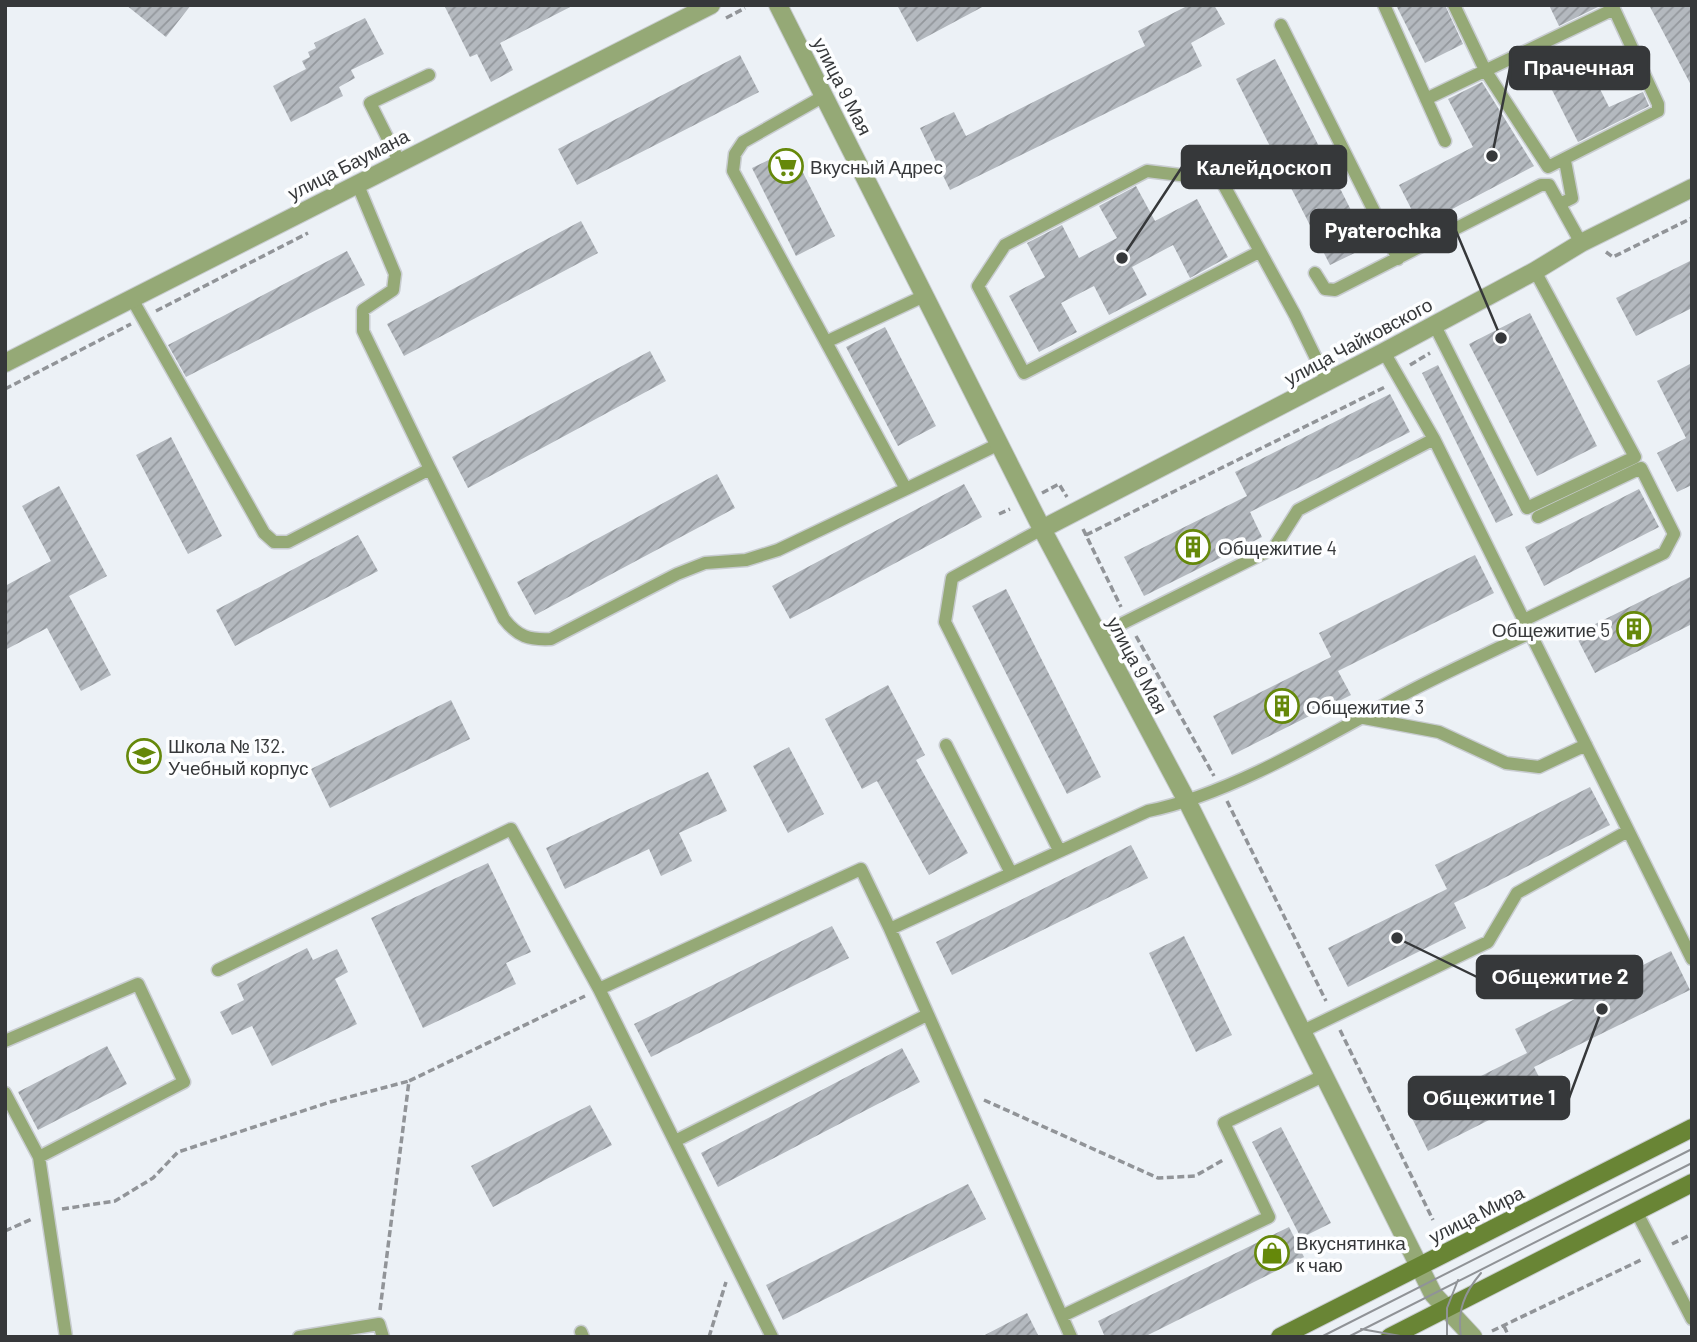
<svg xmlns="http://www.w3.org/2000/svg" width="1697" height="1342" viewBox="0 0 1697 1342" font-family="Barlow,sans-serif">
<defs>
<pattern id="building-hatch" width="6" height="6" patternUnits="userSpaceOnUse" patternTransform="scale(1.75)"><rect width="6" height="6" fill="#b4b9bf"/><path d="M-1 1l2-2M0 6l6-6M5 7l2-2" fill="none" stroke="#93979c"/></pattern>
</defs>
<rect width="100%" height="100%" fill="#ecf1f6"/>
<!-- building -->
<path fill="url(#building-hatch)" d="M126,5H191L166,37Z
M444,5H574L500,43L513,70L491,82L477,54L470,57Z
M897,5H986L917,42Z
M1189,5H1214L1225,24L1191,43L1202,66L950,190L920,128L954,112L966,136L1145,46L1138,31Z
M1396,5H1445L1463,44L1425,63Z
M1549,5H1602L1559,26Z
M1649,5H1692V87Z
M365,18L384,54L351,70L355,78L339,87L343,96L291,122L273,86L306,69L302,61L310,57L308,52L316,48L314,43Z
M740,55L759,92L577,185L558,149Z
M1584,57L1609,107L1643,92L1649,106L1578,142L1545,76Z
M1275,59L1369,246L1330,265L1236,79Z
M1482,82L1534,166L1420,226L1399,185L1473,147L1448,99Z
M791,149L835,236L796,256L752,168Z
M1136,186L1155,221L1197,199L1228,257L1190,278L1173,245L1132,267L1147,295L1109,315L1094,286L1061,303L1077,332L1039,352L1009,296L1045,277L1027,243L1062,225L1079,258L1117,238L1099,206Z
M581,221L598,253L404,356L387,324Z
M347,251L365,285L186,377L168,345Z
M1692,260V308L1636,336L1616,298Z
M1530,313L1597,446L1537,476L1469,344Z
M885,327L936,426L898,446L846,347Z
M650,351L666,381L468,488L452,457Z
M1692,363V485L1677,492L1657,453L1686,438L1657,381Z
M1438,365L1513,515L1496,523L1422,373Z
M1390,394L1410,432L1250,512L1262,537L1144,596L1124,557L1247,496L1235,472Z
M171,437L222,536L188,554L136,455Z
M717,474L735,508L535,615L517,582Z
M964,484L982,517L790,619L772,586Z
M59,486L107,576L69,596L111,675L81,691L47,628L5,650V586L51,561L22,506Z
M1639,489L1659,527L1544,586L1525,547Z
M358,535L378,571L235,646L216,610Z
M1475,555L1494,593L1338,671L1351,695L1232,755L1213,716L1331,657L1319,633Z
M1692,576V624L1595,673L1575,634Z
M1006,589L1101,777L1067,794L972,606Z
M888,685L925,755L916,760L968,853L929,875L877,781L862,789L825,719Z
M451,700L470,739L330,808L311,769Z
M789,747L824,814L788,833L753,766Z
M708,772L727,811L679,833L692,861L661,876L649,849L565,889L546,848Z
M1590,787L1610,825L1454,903L1466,928L1348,987L1328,948L1447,889L1435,865Z
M1131,845L1148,878L952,975L936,942Z
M488,863L531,952L506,963L516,984L423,1028L371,918Z
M832,926L849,958L651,1057L634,1024Z
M1184,936L1232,1035L1196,1052L1149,953Z
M307,948L313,960L337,949L348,972L335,979L357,1024L272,1066L252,1026L232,1035L220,1012L244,1000L237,984Z
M1671,951L1690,990L1534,1067L1546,1091L1428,1151L1409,1112L1527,1053L1515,1029Z
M107,1046L127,1084L38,1130L18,1092Z
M902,1048L920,1082L718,1187L701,1153Z
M590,1105L612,1145L493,1207L471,1166Z
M1281,1127L1331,1223L1301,1238L1252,1142Z
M968,1184L986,1219L783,1320L766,1285Z
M1289,1227L1304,1257L1144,1337H1105L1098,1321Z
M1027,1313L1039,1337H981Z"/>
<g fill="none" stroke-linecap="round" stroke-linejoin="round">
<!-- service casing -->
<g stroke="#c8ccd0" stroke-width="15">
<path id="service" d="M1384,5L1445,141
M1281,25L1398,259
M824,96L743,142L735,154L733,171L906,489L1001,443
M1426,99L1614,9L1658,104V111L1548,167L1485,70L1454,5
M399,161L370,103L429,75
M1560,204L1572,198L1565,161
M1259,252L1024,373L978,286L1005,245L1147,171L1221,180L1295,315L1327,381
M1315,273L1325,289L1335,290L1541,185H1549L1581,243
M132,299L264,533L274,542H288L430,469L363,331V310L393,290L395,274L357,183
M1434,324L1527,508L1635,457L1535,271
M828,341L924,296
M1384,352L1434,439L1692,959
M430,469L504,619C518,637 529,640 551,639L677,574L705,563L746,560L778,550L906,489
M1042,529L952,578L945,622L1059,850
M1524,620L1664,553L1674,534L1641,468L1538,517
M1099,635L1274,548L1298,510L1434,439
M1364,718L1439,732L1506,763L1539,767L1586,745
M946,745L1011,873
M218,970L511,829L599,989L772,1337
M599,989L861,869L890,929
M1301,1032L1488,942L1517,893L1628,831
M5,1041L138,984L184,1082L39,1157
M5,1093L39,1157L66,1337
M675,1141L927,1015
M1636,1211L1692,1319
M1062,1316L1269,1217L1224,1123L1323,1076
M581,1332L583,1337
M299,1337L379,1324L383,1337
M1071,1337L890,929L1148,811C1228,795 1322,739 1395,699C1439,675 1485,655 1530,633"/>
</g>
<!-- minor casing -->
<g stroke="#c8ccd0" stroke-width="20">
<path id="minor" d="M778,5L1042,529L1188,803L1433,1294L1473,1337
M5,363L711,5
M1042,529L1384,352L1535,271L1581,243L1692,188"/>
</g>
<!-- secondary casing -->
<g stroke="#c8ccd0" stroke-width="20">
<path id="secondary" d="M1280,1337L1692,1128
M1390,1337L1692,1183"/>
</g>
<!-- path -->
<path stroke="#919498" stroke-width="3.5" stroke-dasharray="7 3.5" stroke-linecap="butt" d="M726,18L745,8
M1606,252L1613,257L1692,218
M156,311L308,233
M1410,365L1430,353
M5,389L131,324
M1042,493L1059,484L1067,497
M999,514L1010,509
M1083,529L1121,607
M1086,535L1385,387
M1136,636L1214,776
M1227,801L1326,1001
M1340,1030L1433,1220
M984,1100L1158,1178L1195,1176L1225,1159
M62,1209L115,1201L153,1178L178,1152L330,1102L409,1081
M5,1231L32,1219
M1672,1244L1692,1234
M380,1310L409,1081L585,996
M1504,1326L1509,1337
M1492,1331L1643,1259
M709,1337L726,1282"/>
<!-- service -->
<use href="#service" stroke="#95a976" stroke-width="12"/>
<!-- minor -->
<use href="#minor" stroke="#95a976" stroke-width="18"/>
<!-- secondary -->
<use href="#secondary" stroke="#698535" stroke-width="18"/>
<!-- tram -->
<path stroke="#909397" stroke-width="2" d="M1361,1329L1406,1337
M1321,1337L1692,1149
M1348,1337L1692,1163
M1447,1337V1308L1458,1280
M1461,1337C1457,1311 1464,1293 1481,1273"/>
</g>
<!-- icons -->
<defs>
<g id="supermarket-ring" transform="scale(1.75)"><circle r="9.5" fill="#fdfeff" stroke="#65880a" stroke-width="1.5"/><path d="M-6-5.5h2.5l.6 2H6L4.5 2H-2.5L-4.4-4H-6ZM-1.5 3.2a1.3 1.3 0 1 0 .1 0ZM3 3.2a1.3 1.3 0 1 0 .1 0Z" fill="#65880a"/></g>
<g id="building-ring" transform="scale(1.75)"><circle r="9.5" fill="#fdfeff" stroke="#65880a" stroke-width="1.5"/><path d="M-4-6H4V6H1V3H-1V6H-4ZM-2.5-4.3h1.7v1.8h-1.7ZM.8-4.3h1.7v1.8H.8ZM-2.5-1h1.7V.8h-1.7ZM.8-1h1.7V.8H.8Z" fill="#65880a"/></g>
<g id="school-ring" transform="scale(1.75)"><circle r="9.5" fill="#fdfeff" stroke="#65880a" stroke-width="1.5"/><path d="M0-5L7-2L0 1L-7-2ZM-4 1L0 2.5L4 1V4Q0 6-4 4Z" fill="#65880a"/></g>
<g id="shop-ring" transform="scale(1.75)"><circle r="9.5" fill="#fdfeff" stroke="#65880a" stroke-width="1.5"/><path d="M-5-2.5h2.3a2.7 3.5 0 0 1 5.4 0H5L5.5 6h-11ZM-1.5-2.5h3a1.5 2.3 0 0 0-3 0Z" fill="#65880a"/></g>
</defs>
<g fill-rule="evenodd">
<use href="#supermarket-ring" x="786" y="166"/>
<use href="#building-ring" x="1193" y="547"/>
<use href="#building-ring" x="1634" y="629"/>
<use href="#building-ring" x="1282" y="706"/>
<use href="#school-ring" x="144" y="756"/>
<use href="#shop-ring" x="1272" y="1253"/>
</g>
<g text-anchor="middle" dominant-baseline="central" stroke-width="7" stroke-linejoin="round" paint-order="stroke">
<!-- street labels -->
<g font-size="19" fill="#36383a" stroke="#fdfeff">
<text transform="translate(843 86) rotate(63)">улица 9 Мая</text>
<text transform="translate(348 164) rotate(-27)">улица Баумана</text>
<text transform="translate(1358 341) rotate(-28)">улица Чайковского</text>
<text transform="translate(1138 665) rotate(62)">улица 9 Мая</text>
<text transform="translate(1476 1214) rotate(-27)">улица Мира</text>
</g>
<!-- poi labels -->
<g font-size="19" fill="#36383a" stroke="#fdfeff" text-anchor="start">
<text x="810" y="166">Вкусный Адрес</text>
<text x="1218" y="547">Общежитие 4</text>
<text x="1610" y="629" text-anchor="end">Общежитие 5</text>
<text x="1306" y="706">Общежитие 3</text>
<text x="168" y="745">Школа № 132.<tspan x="168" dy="22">Учебный корпус</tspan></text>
<text x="1296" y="1242">Вкуснятинка<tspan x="1296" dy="22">к чаю</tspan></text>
</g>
</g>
<!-- callouts -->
<path fill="none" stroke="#36383a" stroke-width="2.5" d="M1492 156L1510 68M1122 258L1182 167M1501 338L1456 231M1397 938L1477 977M1602 1009L1569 1098"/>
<g fill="#36383a" stroke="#fdfeff" stroke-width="2.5">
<circle cx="1492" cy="156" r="7"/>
<circle cx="1122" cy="258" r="7"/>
<circle cx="1501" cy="338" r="7"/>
<circle cx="1397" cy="938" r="7"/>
<circle cx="1602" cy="1009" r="7"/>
</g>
<g fill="#36383a" stroke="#36383a" stroke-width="2.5">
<rect x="1510" y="47" width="139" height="42" rx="7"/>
<rect x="1182" y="146" width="164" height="42" rx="7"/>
<rect x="1311" y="210" width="145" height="42" rx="7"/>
<rect x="1477" y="956" width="165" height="42" rx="7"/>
<rect x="1409" y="1077" width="160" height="42" rx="7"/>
</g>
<g font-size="21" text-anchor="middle" font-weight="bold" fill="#fff">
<text x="1579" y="75">Прачечная</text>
<text x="1264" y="175">Калейдоскоп</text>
<text x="1383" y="238">Pyaterochka</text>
<text x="1560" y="984">Общежитие 2</text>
<text x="1489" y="1105">Общежитие 1</text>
</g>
<!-- border -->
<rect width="1697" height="1342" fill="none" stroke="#36383a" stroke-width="14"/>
</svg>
